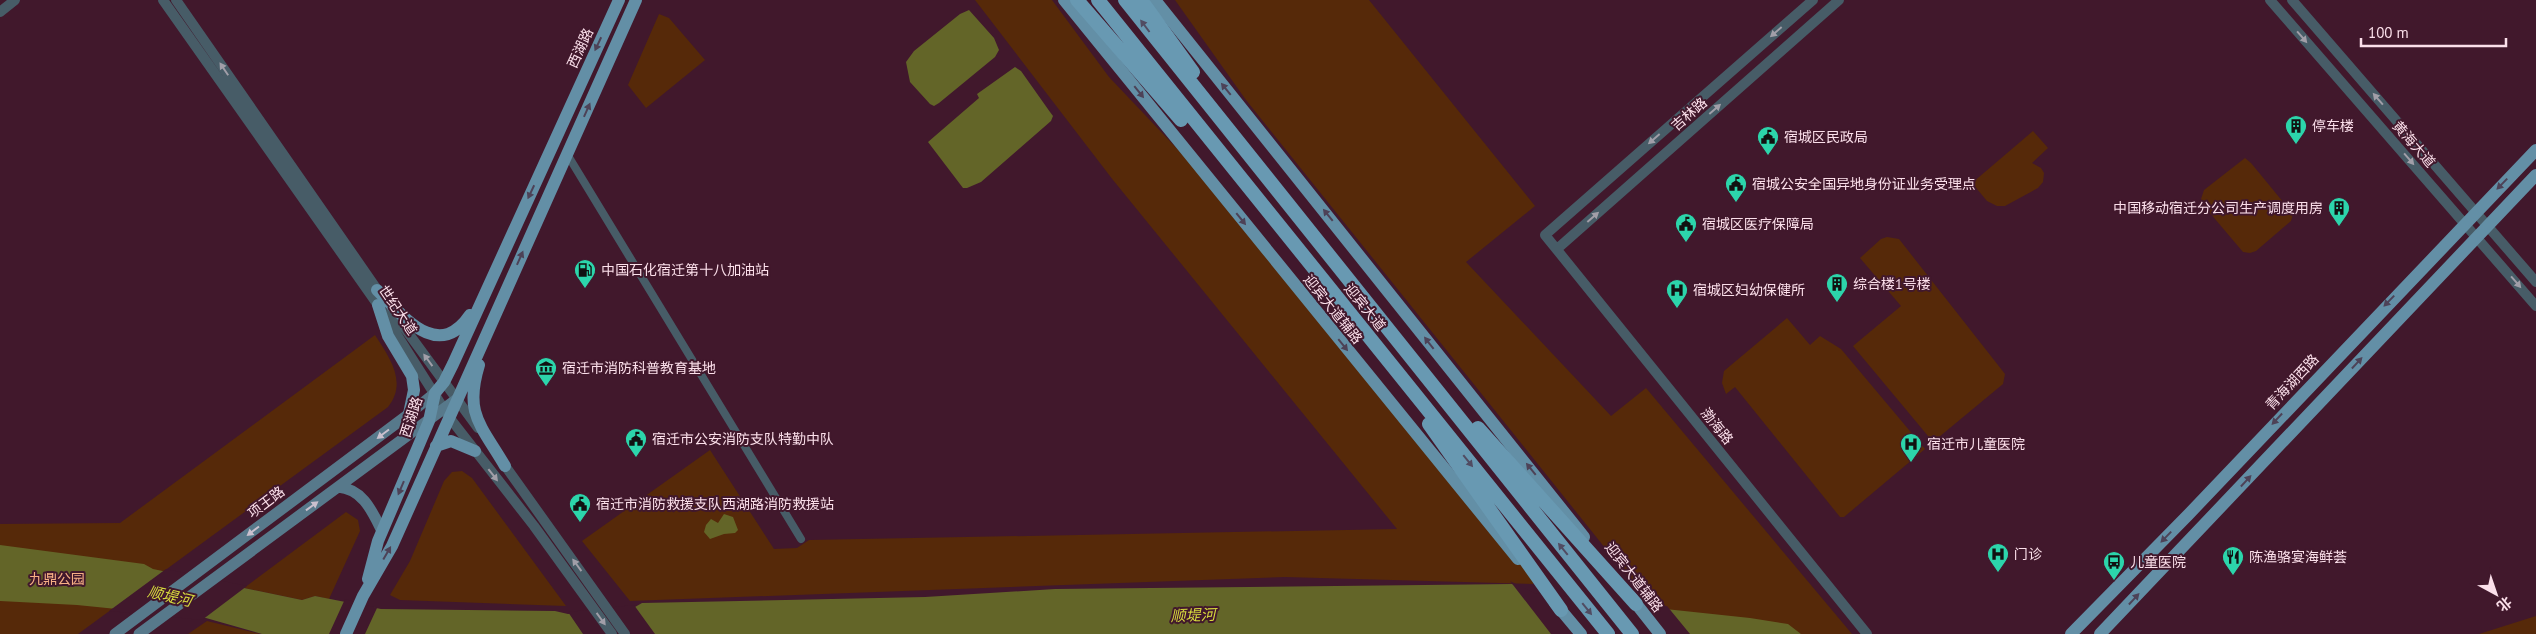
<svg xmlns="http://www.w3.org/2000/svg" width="2536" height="634" viewBox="0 0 2536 634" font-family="'PT Sans','Noto Sans SC',sans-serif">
<rect width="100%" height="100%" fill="#41182c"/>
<!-- green -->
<path fill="#562909" d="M975,0H1052L1109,77L1254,230L1534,576L1533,584L1285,577L630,601L582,541L710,450L774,549L797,548L809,540L1397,529L1113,180Z
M1175,0H1369L1535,206L1466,262L1611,416L1646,388L1852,634H1674L1246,100Z
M659,14L669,18L705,60L646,108L628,85Z
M2033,131L2048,148L2032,163L2041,168L2044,173L2043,182L2038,188L2005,206H1997L1987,201L1972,183Z
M2245,158L2251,163L2293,214L2291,221L2256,251L2250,253L2243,252L2204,206L2201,199L2204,190Z
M1887,237L1899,239L2005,374L2003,384L1933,442L1853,346L1901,306L1860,258L1881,239Z
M1787,318L1810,345L1820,336L1841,349L1925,449L1844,517H1840L1735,387L1726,394L1722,383L1724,371Z
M375,335C389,357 408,382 388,407L78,634H0V524L120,523Z
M462,471L472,478L566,606L400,600L390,595L410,561L444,481L452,472Z
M346,512L358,520L360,531L329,599L315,596L302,600L244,588Z
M2536,616V634H2479Z
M207,621L260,634H188Z"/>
<!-- water -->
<path fill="#636528" d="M969,10L994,38L999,50L995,57L939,103L934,106L930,104L910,82L906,62L914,51L960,14Z
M1015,67L1021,71L1050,112L1053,116L1051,121L981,182L967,188H963L928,142L979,98L977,94Z
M724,514L733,517L738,530L735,533L724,534L710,539L704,532L706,525L711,519L718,523Z
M0,545L144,564L153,569L302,600L315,596L381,609L555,611L568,614L635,607L642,603L925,597L1055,589L1512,584L1534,595L1750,618L1788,624L1801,634H262L206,618L77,605L0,601Z"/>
<!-- pier -->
<path fill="#41182c" d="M166,569L247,586L202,620L109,611Z
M1510,581L1534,593L1667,606L1690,634H1551Z
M345,599L377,608L365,634H329Z
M634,605L655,634H583L568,612Z"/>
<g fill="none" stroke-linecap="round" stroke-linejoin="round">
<!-- minor -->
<path stroke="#475c67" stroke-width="8" d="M567,154L801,539"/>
<!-- tertiary -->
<path stroke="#475c67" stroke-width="10" d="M163,0L378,305L449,417L534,526L612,634
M176,0L381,295
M1813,0L1545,235L1867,634
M2270,0L2536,306
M2292,0L2536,282
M0,12L15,0
M1557,249L1839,0
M392,311L478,428
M501,460L625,634"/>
<!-- secondary -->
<path stroke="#57798b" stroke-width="11" d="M338,487C363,489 372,511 382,531
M115,634L409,414L435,393
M139,634L457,399"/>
<!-- primary -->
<path stroke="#638fa6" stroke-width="12" d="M1064,0L1518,559
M1155,0L1584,537
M377,290C403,316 438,362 470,315
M378,305L388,336L412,376L414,390L409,414
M479,365C464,414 481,425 505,466
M436,446L451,441L475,451
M368,579L378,541L429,421L435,393L444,382L453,364L619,0
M1630,596L1660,634
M1555,603L1581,634
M346,634L363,596L392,546L636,0
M2071,634L2188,515L2536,150
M2100,634L2536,175"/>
<!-- trunk -->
<path stroke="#6899b2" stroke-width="14" d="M1077,0L1181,120
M1098,0L1608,634
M1125,0L1632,634
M1141,0L1193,72
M1429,424L1561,610
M1478,428L1636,604"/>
</g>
<!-- one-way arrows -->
<defs><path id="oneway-solid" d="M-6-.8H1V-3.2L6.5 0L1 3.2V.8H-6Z" transform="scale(1.25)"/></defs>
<g fill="#514c62">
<use href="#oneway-solid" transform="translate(1145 26) rotate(-127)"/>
<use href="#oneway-solid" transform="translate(1468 461) rotate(51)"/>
<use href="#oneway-solid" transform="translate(1563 549) rotate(-129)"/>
<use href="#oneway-solid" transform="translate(1587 609) rotate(51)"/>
</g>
<g fill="#a19ea8">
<use href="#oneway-solid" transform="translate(1776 32) rotate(139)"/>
<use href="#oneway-solid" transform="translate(2302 37) rotate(49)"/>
<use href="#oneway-solid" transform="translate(224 69) rotate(-124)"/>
<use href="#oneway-solid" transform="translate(2378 99) rotate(-131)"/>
<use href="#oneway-solid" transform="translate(1715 109) rotate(-41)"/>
<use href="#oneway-solid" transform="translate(1654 139) rotate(139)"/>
<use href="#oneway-solid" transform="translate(2409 159) rotate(49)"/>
<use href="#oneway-solid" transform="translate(1593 217) rotate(-41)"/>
<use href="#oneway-solid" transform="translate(2516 282) rotate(49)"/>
<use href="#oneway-solid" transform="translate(428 360) rotate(-126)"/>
<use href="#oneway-solid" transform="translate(493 475) rotate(52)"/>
<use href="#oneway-solid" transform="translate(577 565) rotate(-126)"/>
<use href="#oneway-solid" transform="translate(601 619) rotate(54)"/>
</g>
<g fill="#4d4257">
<use href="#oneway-solid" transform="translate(598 44) rotate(115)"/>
<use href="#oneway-solid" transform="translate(1226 89) rotate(-129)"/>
<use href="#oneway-solid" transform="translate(1139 92) rotate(51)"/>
<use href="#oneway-solid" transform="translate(587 110) rotate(-66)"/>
<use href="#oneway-solid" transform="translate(2502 184) rotate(134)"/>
<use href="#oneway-solid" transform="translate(531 192) rotate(115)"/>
<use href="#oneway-solid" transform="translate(1328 215) rotate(-129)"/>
<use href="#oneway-solid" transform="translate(1241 219) rotate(51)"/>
<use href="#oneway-solid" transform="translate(520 258) rotate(-66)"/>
<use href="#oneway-solid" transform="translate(2389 301) rotate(134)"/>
<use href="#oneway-solid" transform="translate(1429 343) rotate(-128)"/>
<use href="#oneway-solid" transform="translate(1343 345) rotate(51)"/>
<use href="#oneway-solid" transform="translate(2357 363) rotate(-47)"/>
<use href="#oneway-solid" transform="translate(2277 419) rotate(133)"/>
<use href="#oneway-solid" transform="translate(1531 469) rotate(-129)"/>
<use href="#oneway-solid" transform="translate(2246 481) rotate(-47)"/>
<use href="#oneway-solid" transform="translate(401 488) rotate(113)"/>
<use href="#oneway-solid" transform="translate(2166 537) rotate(134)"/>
<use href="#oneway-solid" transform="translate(387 553) rotate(-60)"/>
<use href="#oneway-solid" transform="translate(2134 599) rotate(-47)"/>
</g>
<g fill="#cac0ce">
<use href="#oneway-solid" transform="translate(383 434) rotate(143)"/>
<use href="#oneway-solid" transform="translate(312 506) rotate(-36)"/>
<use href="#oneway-solid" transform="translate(253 531) rotate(143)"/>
</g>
<!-- icons -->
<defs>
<g id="building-pin" transform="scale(1.125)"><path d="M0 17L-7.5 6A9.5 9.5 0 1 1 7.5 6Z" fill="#2cd5ab" stroke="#41182c"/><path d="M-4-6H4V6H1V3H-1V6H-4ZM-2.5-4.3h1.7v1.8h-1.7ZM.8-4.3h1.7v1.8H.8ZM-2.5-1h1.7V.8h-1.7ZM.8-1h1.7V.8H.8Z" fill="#111"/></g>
<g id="civic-pin" transform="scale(1.125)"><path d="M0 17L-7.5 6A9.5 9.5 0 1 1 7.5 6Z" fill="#2cd5ab" stroke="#41182c"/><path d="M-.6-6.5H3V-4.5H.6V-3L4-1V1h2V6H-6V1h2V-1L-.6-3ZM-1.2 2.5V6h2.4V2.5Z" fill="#111"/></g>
<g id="fuel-pin" transform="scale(1.125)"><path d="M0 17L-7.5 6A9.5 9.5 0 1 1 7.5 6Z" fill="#2cd5ab" stroke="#41182c"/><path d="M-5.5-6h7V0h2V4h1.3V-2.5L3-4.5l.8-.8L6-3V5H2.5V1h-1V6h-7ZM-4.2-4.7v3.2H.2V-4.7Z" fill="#111"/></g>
<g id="hospital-pin" transform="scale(1.125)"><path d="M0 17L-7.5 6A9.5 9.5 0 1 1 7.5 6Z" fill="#2cd5ab" stroke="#41182c"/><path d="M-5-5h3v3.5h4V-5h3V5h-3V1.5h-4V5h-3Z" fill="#111"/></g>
<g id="museum-pin" transform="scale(1.125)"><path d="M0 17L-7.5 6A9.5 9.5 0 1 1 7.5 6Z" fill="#2cd5ab" stroke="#41182c"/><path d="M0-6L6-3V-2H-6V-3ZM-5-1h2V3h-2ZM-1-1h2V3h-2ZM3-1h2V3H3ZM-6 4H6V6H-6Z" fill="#111"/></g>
<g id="restaurant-pin" transform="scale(1.125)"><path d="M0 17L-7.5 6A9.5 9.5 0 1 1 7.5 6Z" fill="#2cd5ab" stroke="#41182c"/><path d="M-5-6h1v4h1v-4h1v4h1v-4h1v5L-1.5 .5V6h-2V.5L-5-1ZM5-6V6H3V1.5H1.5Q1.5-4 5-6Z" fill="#111"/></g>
<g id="bus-pin" transform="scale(1.125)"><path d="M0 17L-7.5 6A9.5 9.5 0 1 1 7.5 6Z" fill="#2cd5ab" stroke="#41182c"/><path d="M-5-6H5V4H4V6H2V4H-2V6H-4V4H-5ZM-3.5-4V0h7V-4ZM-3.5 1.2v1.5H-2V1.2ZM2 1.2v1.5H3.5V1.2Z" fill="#111"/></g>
</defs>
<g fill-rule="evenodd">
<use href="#building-pin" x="2296" y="126"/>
<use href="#civic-pin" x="1768" y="137"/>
<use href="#civic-pin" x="1736" y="184"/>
<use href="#building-pin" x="2339" y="208"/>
<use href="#civic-pin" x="1686" y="224"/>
<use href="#fuel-pin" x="585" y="270"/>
<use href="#building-pin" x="1837" y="284"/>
<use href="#hospital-pin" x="1677" y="290"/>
<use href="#museum-pin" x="546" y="368"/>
<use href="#civic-pin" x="636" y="439"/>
<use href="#hospital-pin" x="1911" y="444"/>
<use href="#civic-pin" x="580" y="504"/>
<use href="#hospital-pin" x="1998" y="554"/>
<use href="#restaurant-pin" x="2233" y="557"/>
<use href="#bus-pin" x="2114" y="562"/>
</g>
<g text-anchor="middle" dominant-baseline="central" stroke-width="4" stroke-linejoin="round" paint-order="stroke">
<!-- street labels -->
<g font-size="14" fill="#fbdfea" stroke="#41182c">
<text transform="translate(580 48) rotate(-65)">西湖路</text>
<text transform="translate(1689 114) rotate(-41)">吉林路</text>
<text transform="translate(2414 144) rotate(49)">黄海大道</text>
<text transform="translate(1365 307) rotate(51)">迎宾大道</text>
<text transform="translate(1333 309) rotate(51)">迎宾大道辅路</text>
<text transform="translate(398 310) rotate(56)">世纪大道</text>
<text transform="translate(2292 382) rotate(-47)">青海湖西路</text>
<text transform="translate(411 417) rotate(-72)">西湖路</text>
<text transform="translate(1717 426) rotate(51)">渤海路</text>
<text transform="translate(266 502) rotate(-37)">项王路</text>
<text transform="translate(1634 577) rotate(52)">迎宾大道辅路</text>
</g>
<!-- poi labels -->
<g font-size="14" fill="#fbdfea" stroke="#41182c" text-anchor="start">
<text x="2312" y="126">停车楼</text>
<text x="1784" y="137">宿城区民政局</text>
<text x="1752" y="184">宿城公安全国异地身份证业务受理点</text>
<text x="2323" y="208" text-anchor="end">中国移动宿迁分公司生产调度用房</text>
<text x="1702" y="224">宿城区医疗保障局</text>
<text x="601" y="270">中国石化宿迁第十八加油站</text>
<text x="1853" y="284">综合楼1号楼</text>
<text x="1693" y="290">宿城区妇幼保健所</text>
<text x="562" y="368">宿迁市消防科普教育基地</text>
<text x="652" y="439">宿迁市公安消防支队特勤中队</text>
<text x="1927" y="444">宿迁市儿童医院</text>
<text x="596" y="504">宿迁市消防救援支队西湖路消防救援站</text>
<text x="2014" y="554">门诊</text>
<text x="2249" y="557">陈渔骆宴海鲜荟</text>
<text x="2130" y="562">儿童医院</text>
</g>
<!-- park labels -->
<g font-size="14" fill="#f7af85" stroke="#41182c">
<text x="57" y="579">九鼎公园</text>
</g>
<!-- water labels -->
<g font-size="15" font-style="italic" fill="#d6da3d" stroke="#41182c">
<text transform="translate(170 596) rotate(13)">顺堤河</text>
<text transform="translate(1193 615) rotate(-2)">顺堤河</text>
</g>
</g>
<!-- north arrow -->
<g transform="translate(2496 594) rotate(140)" stroke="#41182c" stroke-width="4" paint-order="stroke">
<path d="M0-4L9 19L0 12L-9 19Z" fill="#fbdfea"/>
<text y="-8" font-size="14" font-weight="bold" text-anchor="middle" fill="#fbdfea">北</text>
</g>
<!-- scale -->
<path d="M2361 38v8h145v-8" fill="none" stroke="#fbdfea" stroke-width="2.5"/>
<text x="2368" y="38" font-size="15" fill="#fbdfea" stroke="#41182c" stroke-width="4" paint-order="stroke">100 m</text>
</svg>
